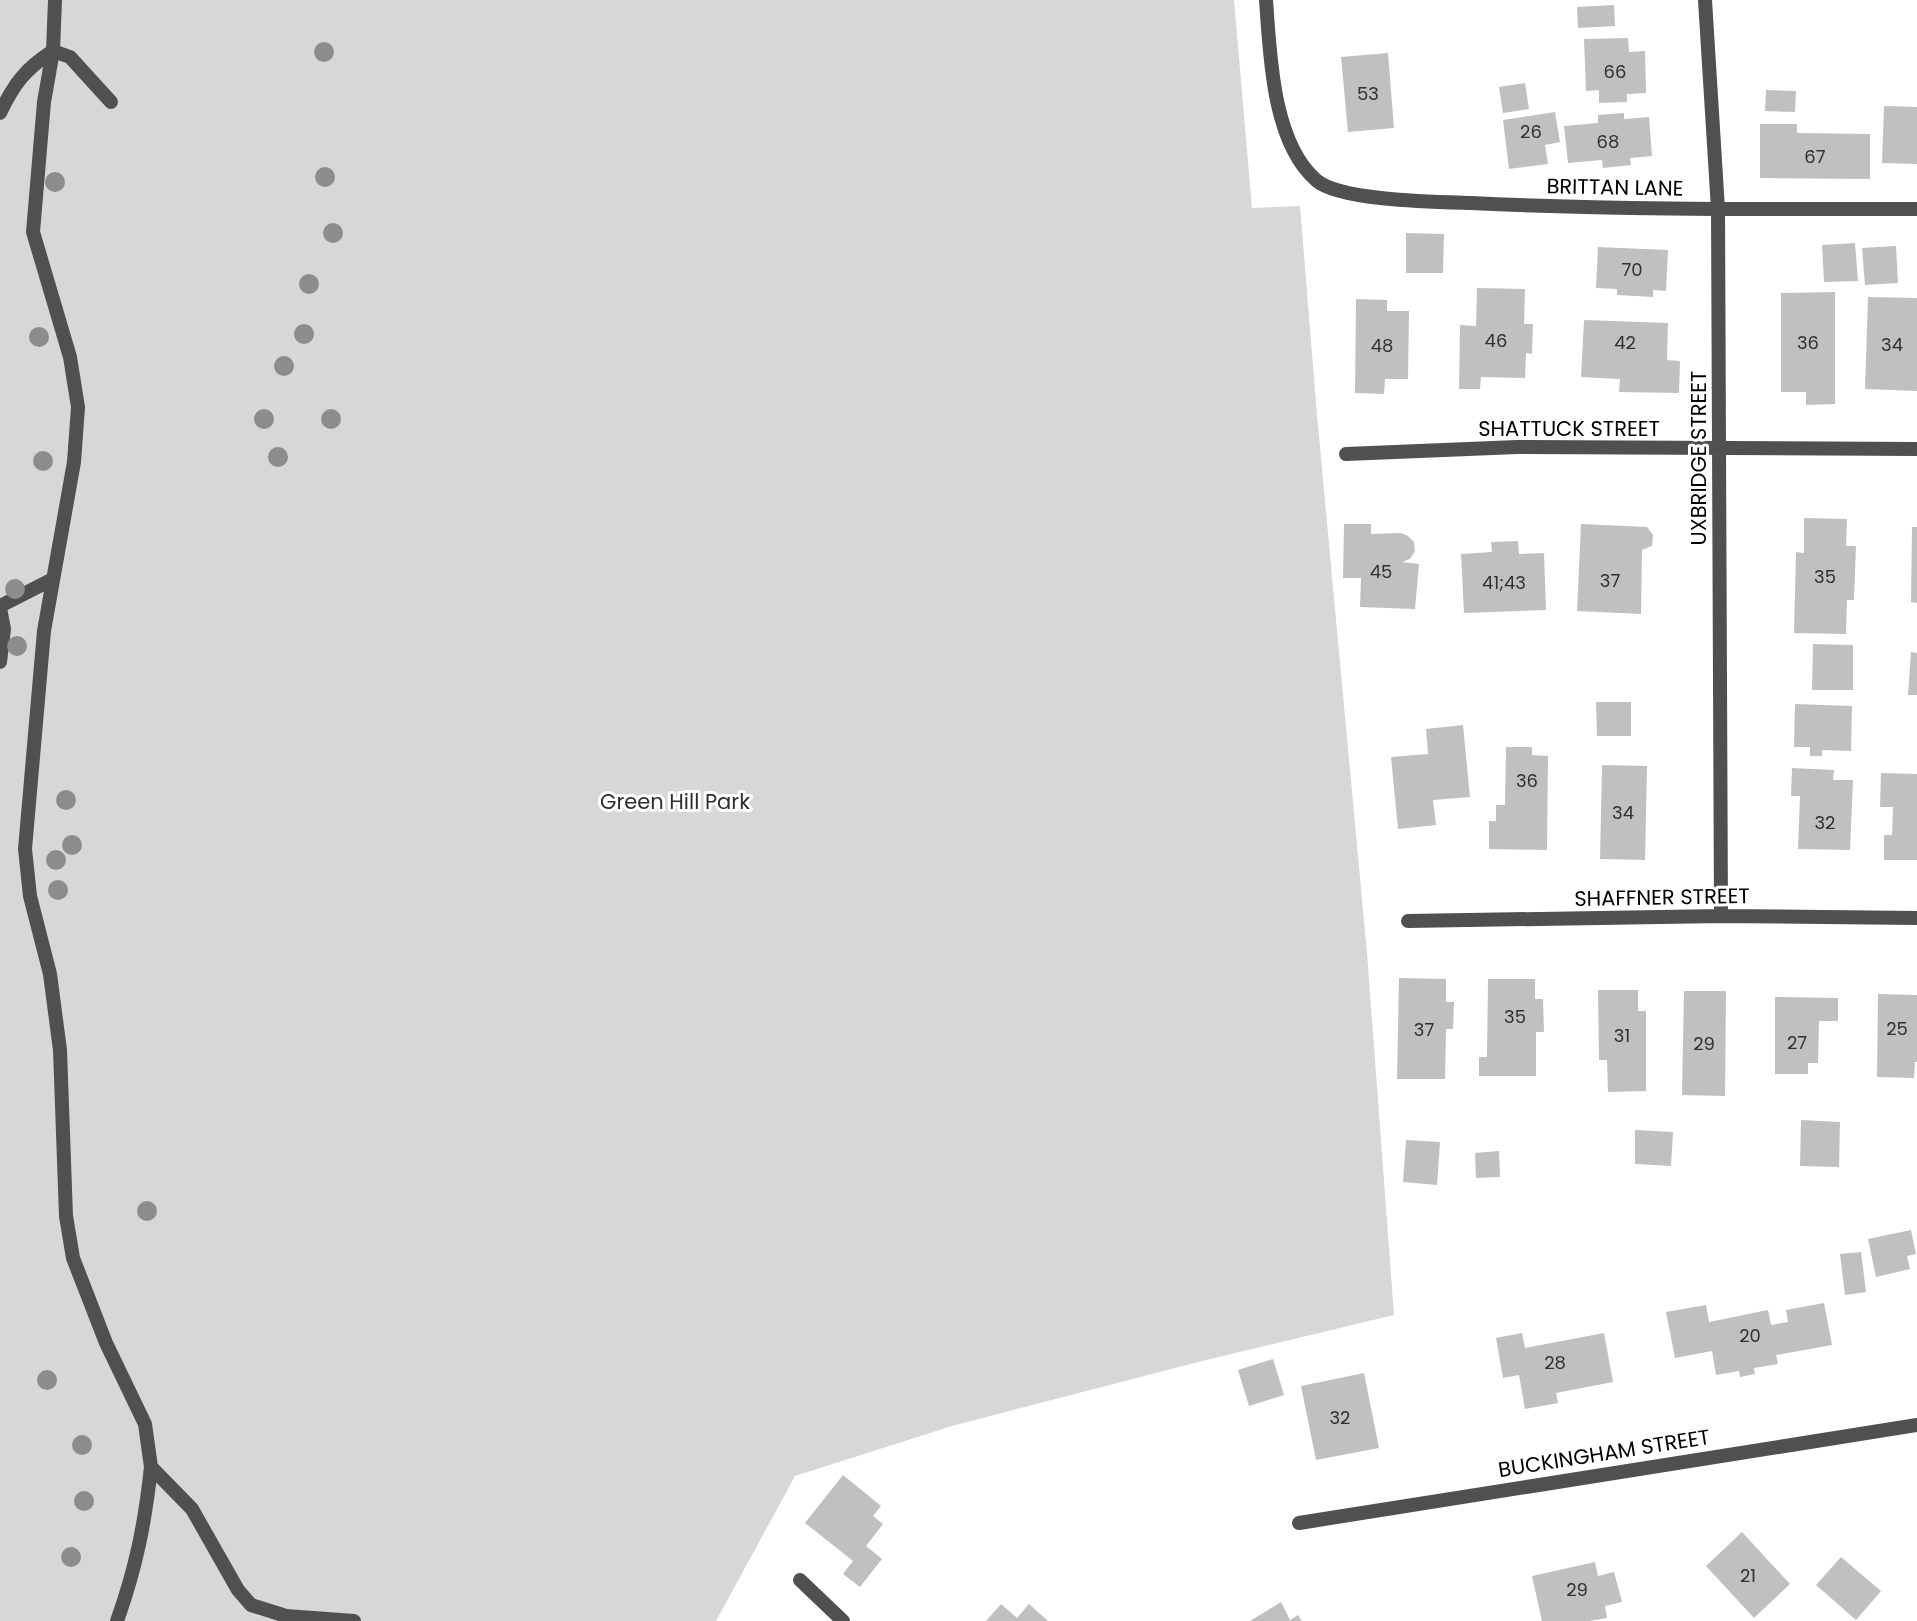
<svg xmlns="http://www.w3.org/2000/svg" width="1917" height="1621" viewBox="0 0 1917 1621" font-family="Poppins,sans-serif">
<rect width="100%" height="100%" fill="#fff"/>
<!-- green -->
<path fill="#d7d7d7" d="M0,0H1234L1252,208L1300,206L1317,415L1367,953L1394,1315L1202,1361L952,1426L795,1476L716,1621H0Z"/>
<!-- building -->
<path fill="#c0c0c0" d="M1614,5L1615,26L1578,28L1577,7Z
M1628,38L1629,52L1645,51L1646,93L1627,94V102L1599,103V90L1586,91L1584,39Z
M1388,53L1394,128L1348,132L1341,57Z
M1525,83L1529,109L1503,113L1499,87Z
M1766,90L1796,91L1795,112L1765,111Z
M1884,106L1917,107V164L1882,163Z
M1555,112L1560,142L1545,145L1548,164L1509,169L1503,120Z
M1624,113V119L1649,117L1652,156L1630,158L1631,165L1603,168L1602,160L1568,163L1564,126L1598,123V115Z
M1760,124H1797V133L1870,134V179L1760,178Z
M1406,233L1444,234L1443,273H1406Z
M1855,243L1858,281L1824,282L1822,245Z
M1896,246L1898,283L1865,285L1862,248Z
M1598,247L1668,250L1666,291L1653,290V297L1617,295V289L1596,288Z
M1477,288L1525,289L1524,324H1533L1532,354L1526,353L1525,378L1481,377L1480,389H1459L1460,325L1476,326Z
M1835,292V404L1806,405V392H1781V293Z
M1868,297L1917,298V391L1865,389Z
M1356,299L1387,300V311H1409L1408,379H1385L1384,394L1355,393Z
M1584,320L1668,323L1667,360L1680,361L1679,393L1619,392L1620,379L1581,377Z
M1804,518L1847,519L1846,546H1856L1854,600H1847L1846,634L1794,633L1796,552L1804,553Z
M1344,524H1371V534L1401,533L1408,536L1414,542L1415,551L1410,559L1402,562L1419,564L1415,609L1360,607L1361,578H1343Z
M1581,524L1647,527L1653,535L1652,546L1642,550L1641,614L1577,611Z
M1912,527H1917V603L1911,602Z
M1518,541L1519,554L1544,553L1546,610L1464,613L1461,554L1492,552L1491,542Z
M1813,644L1853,645V690H1812Z
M1911,652L1917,653V695H1908Z
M1596,702H1631V736H1597Z
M1795,704L1852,706L1851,751L1822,750V756H1810V747H1794Z
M1463,725L1470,797L1433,800L1436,825L1398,829L1391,757L1428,754L1426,729Z
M1506,747H1532V755L1548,756L1547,850L1489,849V821H1496V805H1505Z
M1602,765L1647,766L1645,860L1600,859Z
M1792,768L1834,770L1833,780H1853L1850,850L1798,849L1800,796H1791Z
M1881,773L1917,774V860H1884V835H1892L1893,807H1880Z
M1399,978L1446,979V1002H1454L1453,1029H1446L1445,1079H1397Z
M1488,979H1535V999H1543L1544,1032H1536V1076H1479V1057H1487Z
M1598,990H1638V1011H1646V1091L1608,1092L1607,1060H1599Z
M1684,991H1726L1725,1096L1682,1095Z
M1878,994L1917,995V1062H1915L1914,1078L1877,1077Z
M1775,997L1838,998V1021H1819L1818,1063H1808V1074H1775Z
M1801,1120L1840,1122L1839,1167L1800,1166Z
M1635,1130L1673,1132L1671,1166L1635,1164Z
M1406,1140L1440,1142L1437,1185L1403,1182Z
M1499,1151L1500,1177L1476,1178L1475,1153Z
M1911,1230L1916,1254L1907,1256L1910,1269L1876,1277L1868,1239Z
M1861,1252L1866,1292L1845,1295L1840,1254Z
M1824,1303L1832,1345L1776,1355L1778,1364L1754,1368L1755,1374L1740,1377L1739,1371L1716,1375L1712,1351L1675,1358L1666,1312L1706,1305L1709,1322L1768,1310L1771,1325L1788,1322L1786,1310Z
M1522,1333L1525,1348L1604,1333L1613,1382L1556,1393L1558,1403L1525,1409L1519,1375L1503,1378L1496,1338Z
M1273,1359L1284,1395L1249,1406L1238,1370Z
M1364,1373L1379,1448L1316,1460L1301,1386Z
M843,1475L881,1506L873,1516L883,1524L866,1546L882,1559L860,1587L843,1574L853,1561L805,1523Z
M1742,1532L1790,1584L1754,1618L1706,1566Z
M1841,1557L1881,1591L1856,1620L1816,1585Z
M1595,1562L1598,1576L1614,1572L1622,1602L1605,1606L1607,1618L1589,1621H1542L1532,1576Z
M1281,1602L1290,1620L1298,1615L1302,1621H1250Z
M1001,1604L1017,1618L1029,1604L1048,1621H986Z"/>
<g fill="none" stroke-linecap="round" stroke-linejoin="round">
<!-- lane -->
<path stroke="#505050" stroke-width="14" d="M111,102L70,57L53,51L44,102L33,232L70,357L78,407L74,462L44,631L25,849L30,896L50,974L60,1050L66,1216L73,1258L106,1343L145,1424L151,1467
M0,113C14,84 25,69 53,51L55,0
M0,606L53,579
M0,608L4,629L0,662
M117,1621C136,1568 145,1523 151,1467L192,1509L238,1590L251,1605L286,1616L354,1621"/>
<!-- street -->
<path stroke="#505050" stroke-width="14" d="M1266,0C1270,53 1272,142 1316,180C1339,201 1438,202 1471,203C1620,210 1768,209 1917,209
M1705,0L1718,209L1721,916
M1346,454L1517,447L1917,449
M1408,921L1721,916L1917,918
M1299,1523L1917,1425
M800,1580L843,1621"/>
</g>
<!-- trees -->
<g fill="#8c8c8c">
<circle cx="324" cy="52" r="10"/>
<circle cx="325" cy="177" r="10"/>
<circle cx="55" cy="182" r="10"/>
<circle cx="333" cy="233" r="10"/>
<circle cx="309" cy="284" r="10"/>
<circle cx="304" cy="334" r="10"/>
<circle cx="39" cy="337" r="10"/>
<circle cx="284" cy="366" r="10"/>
<circle cx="264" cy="419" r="10"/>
<circle cx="331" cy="419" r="10"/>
<circle cx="278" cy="457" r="10"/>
<circle cx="43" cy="461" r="10"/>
<circle cx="15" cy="589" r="10"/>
<circle cx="17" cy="646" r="10"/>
<circle cx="66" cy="800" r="10"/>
<circle cx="72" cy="845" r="10"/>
<circle cx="56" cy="860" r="10"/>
<circle cx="58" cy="890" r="10"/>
<circle cx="147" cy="1211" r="10"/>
<circle cx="47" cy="1380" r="10"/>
<circle cx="82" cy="1445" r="10"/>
<circle cx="84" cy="1501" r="10"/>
<circle cx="71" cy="1557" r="10"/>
</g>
<g text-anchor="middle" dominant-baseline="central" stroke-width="6" stroke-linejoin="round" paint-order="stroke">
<!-- number labels -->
<g font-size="18" fill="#303030">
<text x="1615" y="71">66</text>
<text x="1368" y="93">53</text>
<text x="1531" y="131">26</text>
<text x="1608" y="141">68</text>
<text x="1815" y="156">67</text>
<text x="1632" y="269">70</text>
<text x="1496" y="340">46</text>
<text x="1625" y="342">42</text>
<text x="1808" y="342">36</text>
<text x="1892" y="344">34</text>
<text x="1382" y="345">48</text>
<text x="1381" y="571">45</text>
<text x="1825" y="576">35</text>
<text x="1610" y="580">37</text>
<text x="1504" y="582">41;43</text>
<text x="1527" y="780">36</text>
<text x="1623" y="812">34</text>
<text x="1825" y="822">32</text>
<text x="1515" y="1016">35</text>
<text x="1897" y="1028">25</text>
<text x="1424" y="1029">37</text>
<text x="1622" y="1035">31</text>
<text x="1797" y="1042">27</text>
<text x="1704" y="1043">29</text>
<text x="1750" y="1335">20</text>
<text x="1555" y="1362">28</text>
<text x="1340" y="1417">32</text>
<text x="1748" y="1575">21</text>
<text x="1577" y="1589">29</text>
</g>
<!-- street labels -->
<g font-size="21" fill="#000" stroke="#fff">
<text transform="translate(1615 187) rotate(1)">BRITTAN LANE</text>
<text x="1569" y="428">SHATTUCK STREET</text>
<text transform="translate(1698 458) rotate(-90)">UXBRIDGE STREET</text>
<text transform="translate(1662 897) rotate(-1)">SHAFFNER STREET</text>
<text transform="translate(1604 1453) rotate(-9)">BUCKINGHAM STREET</text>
</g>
<!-- park labels -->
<g font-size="21" fill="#2e2e2e" stroke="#fff">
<text x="675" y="801">Green Hill Park</text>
</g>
</g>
</svg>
